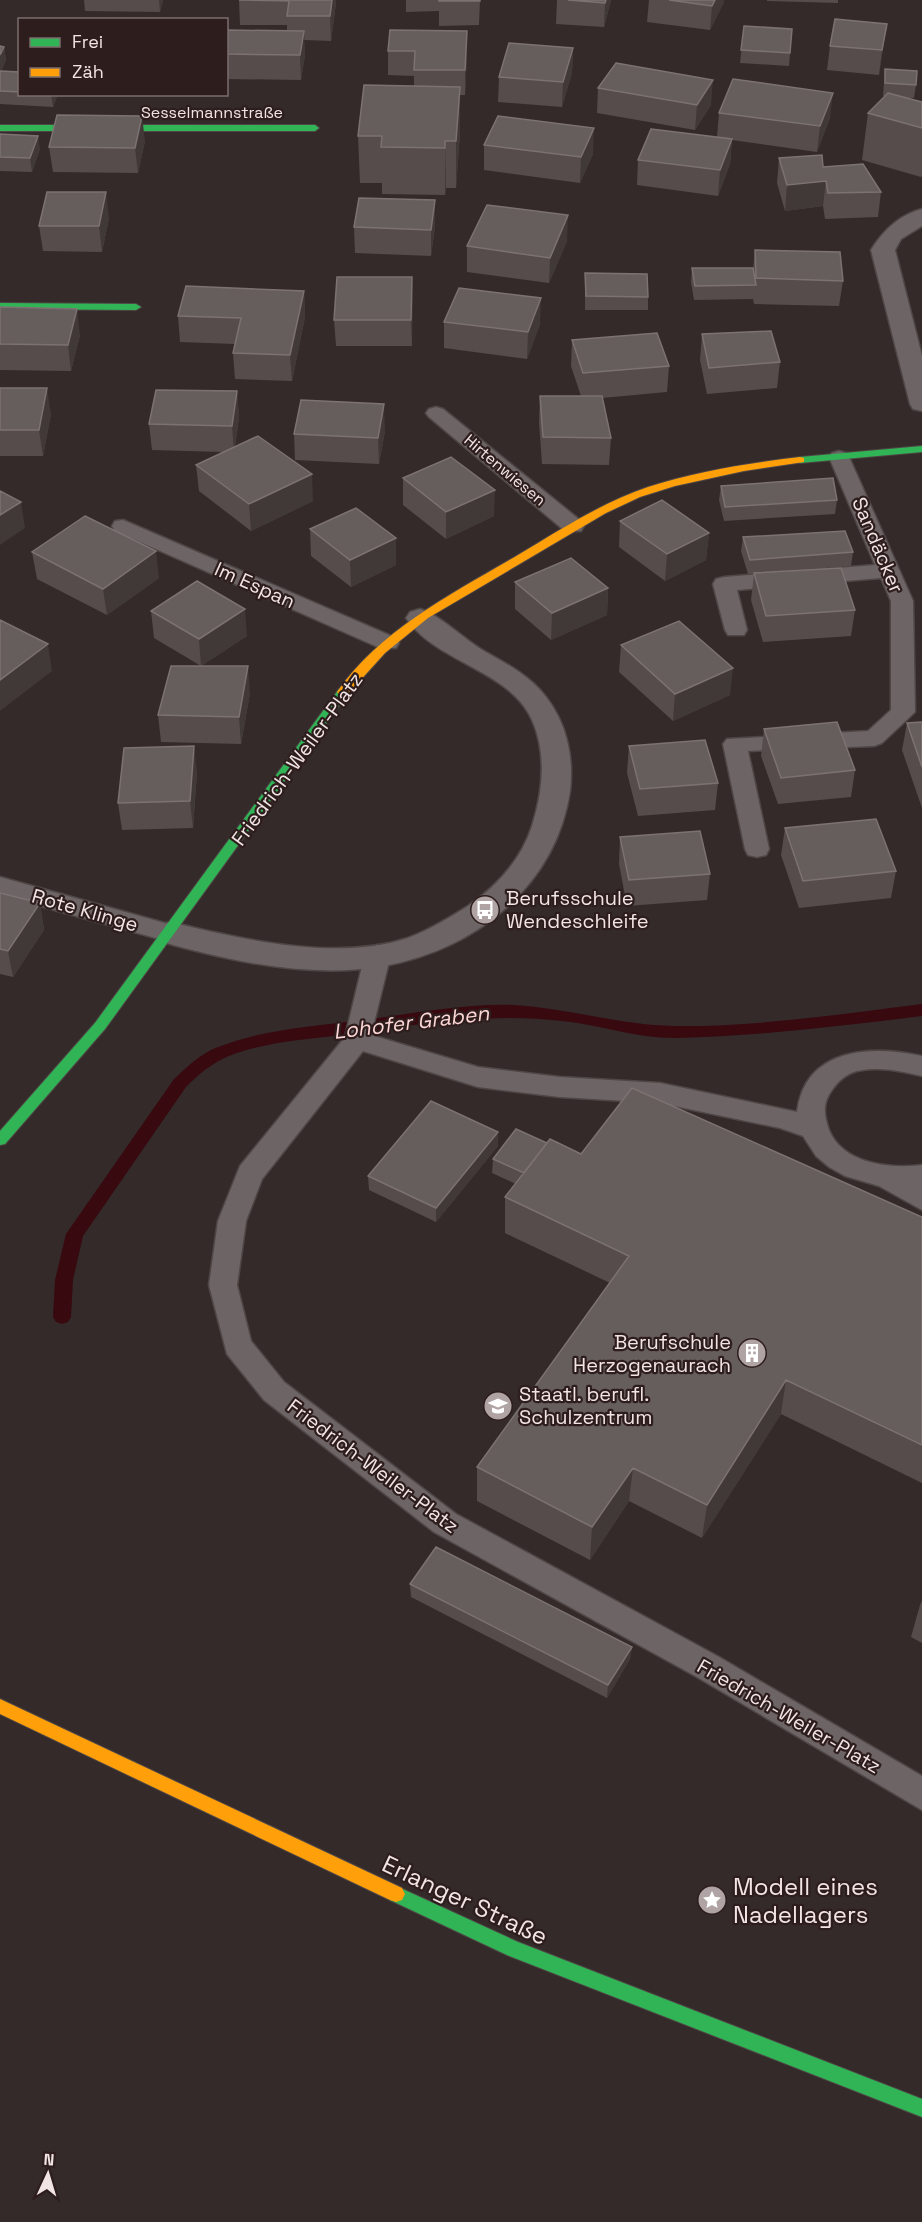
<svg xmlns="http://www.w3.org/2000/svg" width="922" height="2222" viewBox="0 0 922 2222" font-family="'Space Grotesk',sans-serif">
<rect width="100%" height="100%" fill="#342a2a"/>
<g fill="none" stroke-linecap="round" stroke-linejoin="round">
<!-- stream -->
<path fill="#38090f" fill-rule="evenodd" d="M922,1004V1016C841,1026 760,1036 678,1038C638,1039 601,1025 562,1021C488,1012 413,1025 340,1035C303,1040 265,1042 229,1056C212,1063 199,1074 186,1087L83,1236L73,1280L71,1317L68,1322L62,1324L56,1322L53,1317L55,1280L66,1234L174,1079C188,1066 200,1054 218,1047C264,1029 315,1026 364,1020C409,1014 469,1003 513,1005C567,1008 620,1025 674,1026C756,1027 841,1014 922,1004Z"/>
<!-- lane casing -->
<g stroke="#4f4646" stroke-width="3">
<path id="lane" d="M436,407L443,409L581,521L584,526L581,531H565L429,417L426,413L429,409Z
M839,451L846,453L849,457L913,601L915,712L882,743L874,746L748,751L769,849L766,855L757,857L748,855L745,849L723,744L727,739L868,731L891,710V601L881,578L737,590L747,630L744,635H728L725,630L713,584L716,579L724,577L875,565L829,457L832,453Z
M123,520L396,638L399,643L396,648H380L115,531L112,526L115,521Z
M0,877L179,927L183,933L179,939L170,942L0,895Z
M378,945L387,948L391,954L371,1035L478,1067L560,1077L660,1083L797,1112C805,1047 872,1045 922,1056V1076C901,1071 878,1066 857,1071C846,1074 838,1081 832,1090C822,1104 824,1115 829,1130C843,1164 890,1169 922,1165V1210L879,1186L845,1176L829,1167L816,1156L803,1136L780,1128L660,1103L560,1097L478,1087L363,1051L262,1179L246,1221L237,1285L251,1341L284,1382L456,1514L719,1657L922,1776V1810L697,1677L434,1532L264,1400L227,1354L209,1285L218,1221L240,1166L345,1037L365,954L369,948Z"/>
</g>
<!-- street casing -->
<g stroke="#4f4646" stroke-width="3">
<path id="street" d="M922,209V226L901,239L895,250L922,356V411L913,409L910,404L871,250C883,231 899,215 922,209Z
M420,609C440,615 465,640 484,651C507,664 530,676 546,697C567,724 574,758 570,791C556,886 475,950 384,966C311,979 229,961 159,941L155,933L159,925L170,922C241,939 336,962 408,938C429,930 449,918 468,906C497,886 521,860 532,826C543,791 547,754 532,720C509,669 436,663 406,618L410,612Z"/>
</g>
<!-- fast casing -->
<g stroke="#4f4646" stroke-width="2">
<path id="fast" d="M0,125H315L319,128L315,131H0Z
M0,303L136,304L141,307L136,310L0,309Z
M922,446V452L800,463L795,460L800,457Z
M343,688L349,692L347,695L105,1029L5,1144L0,1145V1131L95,1023L339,689Z
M396,1886L518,1942L922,2099V2117L507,1955L390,1900L387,1894L390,1888Z"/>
</g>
<!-- slow casing -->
<g stroke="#4f4646" stroke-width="2">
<path id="slow" d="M800,457L804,458V462L744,471L675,486L640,497L606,513L428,618L385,653L347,695H339L337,692C381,629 453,593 518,555C560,530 601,503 648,487C697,471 749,463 800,457Z
M0,1699L402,1888L405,1894L402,1900L396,1902L390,1900L0,1714Z"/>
</g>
<!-- lane -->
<use href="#lane" fill="#6d6565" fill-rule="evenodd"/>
<!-- street -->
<use href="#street" fill="#6d6565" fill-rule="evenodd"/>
<!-- fast -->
<use href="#fast" fill="#30b455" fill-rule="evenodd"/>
<!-- slow -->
<use href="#slow" fill="#ff9f0a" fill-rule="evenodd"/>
</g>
<!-- wall -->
<path fill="#564c4c" d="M84,0H163L160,12L85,11Z
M239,0L336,3L331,41L304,40L305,55L301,80L226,79V30L287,31V25H240Z
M406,0H480L479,25L439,26V11L406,12Z
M557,0H611L604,27L556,24Z
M649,0H724V2L710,30L647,22Z
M767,0H838V3L767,1Z
M744,26L792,29L789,66L740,63Z
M390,30L467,56L465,95H460V133L456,188H446L445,195L382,194V183H360L358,136L414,86V76L388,75V51Z
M0,46L4,47L6,60L1,71L20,72V94H58L53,107L0,104Z
M830,46L883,48L879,75L827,70Z
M573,48L572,73L562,107L498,102L499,77Z
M885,69L916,85L914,98H906L922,102V176L921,177L862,160L868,113L885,96H883Z
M598,88L711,105L695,130L597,113Z
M719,113L830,118L817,152L732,140L730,164L718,196L637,185L638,160L717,137Z
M0,134L40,149L32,172L0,171Z
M145,141L138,173L53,172L49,147Z
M484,145L593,154L580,183L484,170Z
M779,158L823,167L881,192L878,217L825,219L823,206L785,211L777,183Z
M435,200V226L431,256L355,253L354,227Z
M109,218L102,252L43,251L39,226Z
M567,241L549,283L467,272V246Z
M755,250L843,281L839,306L754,304L753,299L694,300L691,282L692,268L753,269Z
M585,273L648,297V310H585Z
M412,277V346H336L334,320Z
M304,291L305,317L292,381L235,379L233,353L235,344L180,342L178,316Z
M0,307L80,335L71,371L0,370Z
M444,322L540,324L527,359L444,348Z
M702,334L780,362L777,388L707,394L700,360Z
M572,340L669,366L667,392L602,398L611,438L609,465L542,464L539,422L540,396H581L571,366Z
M0,388L51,414L43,456H0Z
M237,391L239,418L235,446L313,501L251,531L199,491L196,465L223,452L152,450L149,424Z
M385,431L379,464L295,460L294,434Z
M403,478L494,516L446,539L403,505Z
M721,486L837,500L835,514L724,521L719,500Z
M620,521L709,533L706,560L665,581L619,547Z
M310,529L396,538V565L351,587L311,556Z
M743,537L853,552L851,566L785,571L855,610L851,636L763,642L751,600L754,574H748L741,551Z
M32,552L159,578L107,615L37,579Z
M515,582L608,588L607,615L551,640L515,609Z
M151,611L247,636L201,666L154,638Z
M621,645L730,695L673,721L619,672Z
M250,693L241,744L161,742L158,715Z
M922,722V808L902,750L907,723Z
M764,729L855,770L851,797L778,804L761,756Z
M629,746L718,783L715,810L638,816L627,773Z
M197,772L193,828L122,830L118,803Z
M785,828L896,871L891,898L799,908L781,855Z
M620,837L710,874L707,900L627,906L619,864Z
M0,893L40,903L44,930L13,977L0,974Z
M547,1143L581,1154L922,1217V1483L781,1414L702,1538L629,1501L590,1560L477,1501V1467L610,1283L505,1233V1197L516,1184L492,1173L493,1159Z
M498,1146L436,1222L369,1190L368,1176Z
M410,1584L632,1647L630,1659L607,1698L411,1597Z
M922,1601V1643L911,1637L920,1605Z"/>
<!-- shaded-wall -->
<path fill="#413838" d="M159,0H163L160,12Z
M332,0H336V3L331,41L330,16Z
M606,0H611L604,27L605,3Z
M715,0H724V2L710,30L712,6Z
M887,24L883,48L879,75L882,50Z
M304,31L305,55L301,80L300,55Z
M467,31V56L465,95V70Z
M4,47L6,60L0,72V55Z
M573,48L572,73L562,107L563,82Z
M713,80L711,105L695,130L697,105Z
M460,87V133L456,188V141Z
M833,93L830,118L817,152L820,126Z
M51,94H58L53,107Z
M142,116L145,141L138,173L135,148Z
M594,128L593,154L580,183L581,157Z
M38,136L40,149L32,172L30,158Z
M732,139L730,164L718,196L720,170Z
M445,141L446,188L445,195Z
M826,181L823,206L785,211L787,185Z
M106,192L109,218L102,252L99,226Z
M435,200V226L431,256V230Z
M568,215L567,241L549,283L550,258Z
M412,277L413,303L412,346L411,320Z
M304,291L305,317L292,381L290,355Z
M541,298L540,324L527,359L528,332Z
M77,309L80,335L71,371L68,345Z
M47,388L51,414L43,456L39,430Z
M237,391L239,418L234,452L232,426Z
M384,404L385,431L379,464L378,438Z
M312,474L313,501L251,531L249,504Z
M495,490L494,516L446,539V512Z
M21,502L25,528L0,545V515Z
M709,533L706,560L665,581L667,554Z
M396,538V565L351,587L350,560Z
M156,551L159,578L107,615L103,589Z
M608,588L607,615L551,640L552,613Z
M245,609L247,636L201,666L199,639Z
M48,644L52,671L0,711V680Z
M248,666L250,693L241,744L239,717Z
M733,668L730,695L673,721L675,694Z
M194,746L197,772L193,828L190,801Z
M40,903L44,930L13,977L8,951Z
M498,1132V1146L436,1222V1208Z
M786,1380L781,1414L702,1538L707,1505Z
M633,1468L629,1501L590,1560L592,1527Z
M632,1647L630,1659L607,1698L608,1685Z"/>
<!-- building -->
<path fill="#665d5d" stroke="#7c7272" stroke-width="1.5" d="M239,0H332L330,16H287L289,1Z
M439,0H480V1H439Z
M568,0H606L605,3Z
M669,0H715L712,6Z
M835,19L887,24L882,50L830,46Z
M744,26L792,29L790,53L741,50Z
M226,30L304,31L300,55L226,54Z
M390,30L467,31L465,70H414L415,51H388Z
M509,43L573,48L563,82L499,77Z
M0,46L4,47L0,55Z
M616,63L713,80L697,105L598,88Z
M885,69L917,71L916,85L885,83Z
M0,71L20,72V92L0,91Z
M733,79L833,93L820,126L719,113Z
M364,85L460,87L456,141H445V148L381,147L382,136H358Z
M888,93L922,102V128L868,113Z
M57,115L142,116L135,148L49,147Z
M498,116L594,128L581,157L484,145Z
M651,129L732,139L720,170L638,160Z
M0,134L38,136L30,158L0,157Z
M822,155L823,167L863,164L881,192L828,193L826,181L787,185L779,158Z
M47,192H106L99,226H39Z
M359,198L435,200L431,230L354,227Z
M487,205L568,215L550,258L467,246Z
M755,250L840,252L843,281L756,278Z
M692,268H753L756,285L695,286Z
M585,273L647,274L648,297L586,296Z
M337,277H412L411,320H334Z
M186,286L304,291L290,355L233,353L241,318L178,316Z
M459,288L541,298L528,332L444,322Z
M0,307L77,309L68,345L0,344Z
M771,331L780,362L709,368L702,334Z
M657,333L669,366L583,373L572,340Z
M0,388H47L39,430H0Z
M156,390L237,391L232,426L149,424Z
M540,396H602L611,438L543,437Z
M301,400L384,404L378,438L294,434Z
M258,436L312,474L249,504L196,465Z
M451,457L495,490L446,512L403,478Z
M833,478L837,500L725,507L721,486Z
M0,491L21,502L0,515Z
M662,500L709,533L667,554L620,521Z
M356,508L396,538L350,560L310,529Z
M85,516L156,551L103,589L32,552Z
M845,531L853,552L750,560L743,537Z
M571,558L608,588L552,613L515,582Z
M841,568L855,610L766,616L754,573Z
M197,581L245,609L199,639L151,611Z
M0,620L48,644L0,680Z
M679,621L733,668L675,694L621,645Z
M171,666H248L239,717L158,715Z
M837,722L855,770L781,778L764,729Z
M922,722V767L907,723Z
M705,740L718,783L640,789L629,746Z
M194,746L190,801L118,803L124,748Z
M876,819L896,871L803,881L785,828Z
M700,831L710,874L629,880L620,837Z
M0,893L40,903L8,951L0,949Z
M632,1088L922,1217V1445L786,1380L707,1505L633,1468L592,1527L477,1467L629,1256L505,1197L550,1139L581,1154Z
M431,1101L498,1132L436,1208L368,1176Z
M516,1129L547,1143L524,1173L493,1159Z
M436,1547L632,1647L608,1685L410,1584Z"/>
<!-- icons -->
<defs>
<g id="bus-disc" transform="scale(1.5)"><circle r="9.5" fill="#afa3a3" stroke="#2e1d1d"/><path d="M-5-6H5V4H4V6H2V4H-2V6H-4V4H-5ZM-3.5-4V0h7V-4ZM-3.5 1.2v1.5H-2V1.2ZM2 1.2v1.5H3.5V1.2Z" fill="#fff"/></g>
<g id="building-disc" transform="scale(1.5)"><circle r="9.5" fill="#afa3a3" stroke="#2e1d1d"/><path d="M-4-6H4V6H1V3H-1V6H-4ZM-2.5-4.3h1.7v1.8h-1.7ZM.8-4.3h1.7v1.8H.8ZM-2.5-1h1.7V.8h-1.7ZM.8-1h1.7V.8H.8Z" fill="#fff"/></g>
<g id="school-disc" transform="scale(1.5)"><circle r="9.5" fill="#afa3a3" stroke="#2e1d1d"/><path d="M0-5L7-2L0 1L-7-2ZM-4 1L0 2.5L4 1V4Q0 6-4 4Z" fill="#fff"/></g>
<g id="sight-disc" transform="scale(1.5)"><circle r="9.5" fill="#afa3a3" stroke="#2e1d1d"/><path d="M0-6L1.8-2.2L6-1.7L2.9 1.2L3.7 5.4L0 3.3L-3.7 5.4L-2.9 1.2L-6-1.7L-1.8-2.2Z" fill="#fff"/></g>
</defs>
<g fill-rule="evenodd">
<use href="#bus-disc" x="485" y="910"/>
<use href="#building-disc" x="752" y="1353"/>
<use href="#school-disc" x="498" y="1406"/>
<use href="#sight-disc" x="712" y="1900"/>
</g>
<g text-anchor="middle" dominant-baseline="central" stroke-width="4.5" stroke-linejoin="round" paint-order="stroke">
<!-- far-street labels -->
<g font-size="16" fill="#f1e4e4" stroke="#2e1d1d">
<text x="212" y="112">Sesselmannstraße</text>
<text transform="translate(505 470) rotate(40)">Hirtenwiesen</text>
</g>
<!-- street labels -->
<g font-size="20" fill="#f1e4e4" stroke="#2e1d1d">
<text transform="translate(878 545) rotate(67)">Sandäcker</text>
<text transform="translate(255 585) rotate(24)">Im Espan</text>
<text transform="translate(297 759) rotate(-54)">Friedrich-Weiler-Platz</text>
<text transform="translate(85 910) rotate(16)">Rote Klinge</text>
<text transform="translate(373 1466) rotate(37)">Friedrich-Weiler-Platz</text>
<text transform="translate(789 1716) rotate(30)">Friedrich-Weiler-Platz</text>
</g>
<!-- poi labels -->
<g font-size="20" fill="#f1e4e4" stroke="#2e1d1d" text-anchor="start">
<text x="506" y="898">Berufsschule<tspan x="506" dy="23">Wendeschleife</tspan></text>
<text x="731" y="1342" text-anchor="end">Berufschule<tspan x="731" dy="23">Herzogenaurach</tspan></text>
<text x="519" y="1394">Staatl. berufl.<tspan x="519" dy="23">Schulzentrum</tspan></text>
</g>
<!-- water labels -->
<g font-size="21" font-style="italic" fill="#fdd7d6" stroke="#2e1d1d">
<text transform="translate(411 1022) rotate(-7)">Lohofer Graben</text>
</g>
<!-- near-poi labels -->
<g font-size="24" fill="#f1e4e4" stroke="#2e1d1d" text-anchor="start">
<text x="733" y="1886">Modell eines<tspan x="733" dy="28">Nadellagers</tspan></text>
</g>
<!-- near-street labels -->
<g font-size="24" fill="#f1e4e4" stroke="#2e1d1d">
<text transform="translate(465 1900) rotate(25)">Erlanger Straße</text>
</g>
</g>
<!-- legend -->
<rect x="18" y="18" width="210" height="78" fill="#2e1d1d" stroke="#7c6d6d" stroke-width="1.5"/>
<rect x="30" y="38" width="30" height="9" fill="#30b455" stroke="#7c6d6d" stroke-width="1.5"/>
<text x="72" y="48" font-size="18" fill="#f1e4e4">Frei</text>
<rect x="30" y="68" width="30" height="9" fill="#ff9f0a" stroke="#7c6d6d" stroke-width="1.5"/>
<text x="72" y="78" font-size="18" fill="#f1e4e4">Zäh</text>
<!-- north arrow -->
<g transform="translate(48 2174) rotate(4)" stroke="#2e1d1d" stroke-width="4.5" paint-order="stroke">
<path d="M0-4.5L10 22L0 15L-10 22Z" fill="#f1e4e4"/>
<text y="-9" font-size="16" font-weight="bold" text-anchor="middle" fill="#f1e4e4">N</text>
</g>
</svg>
